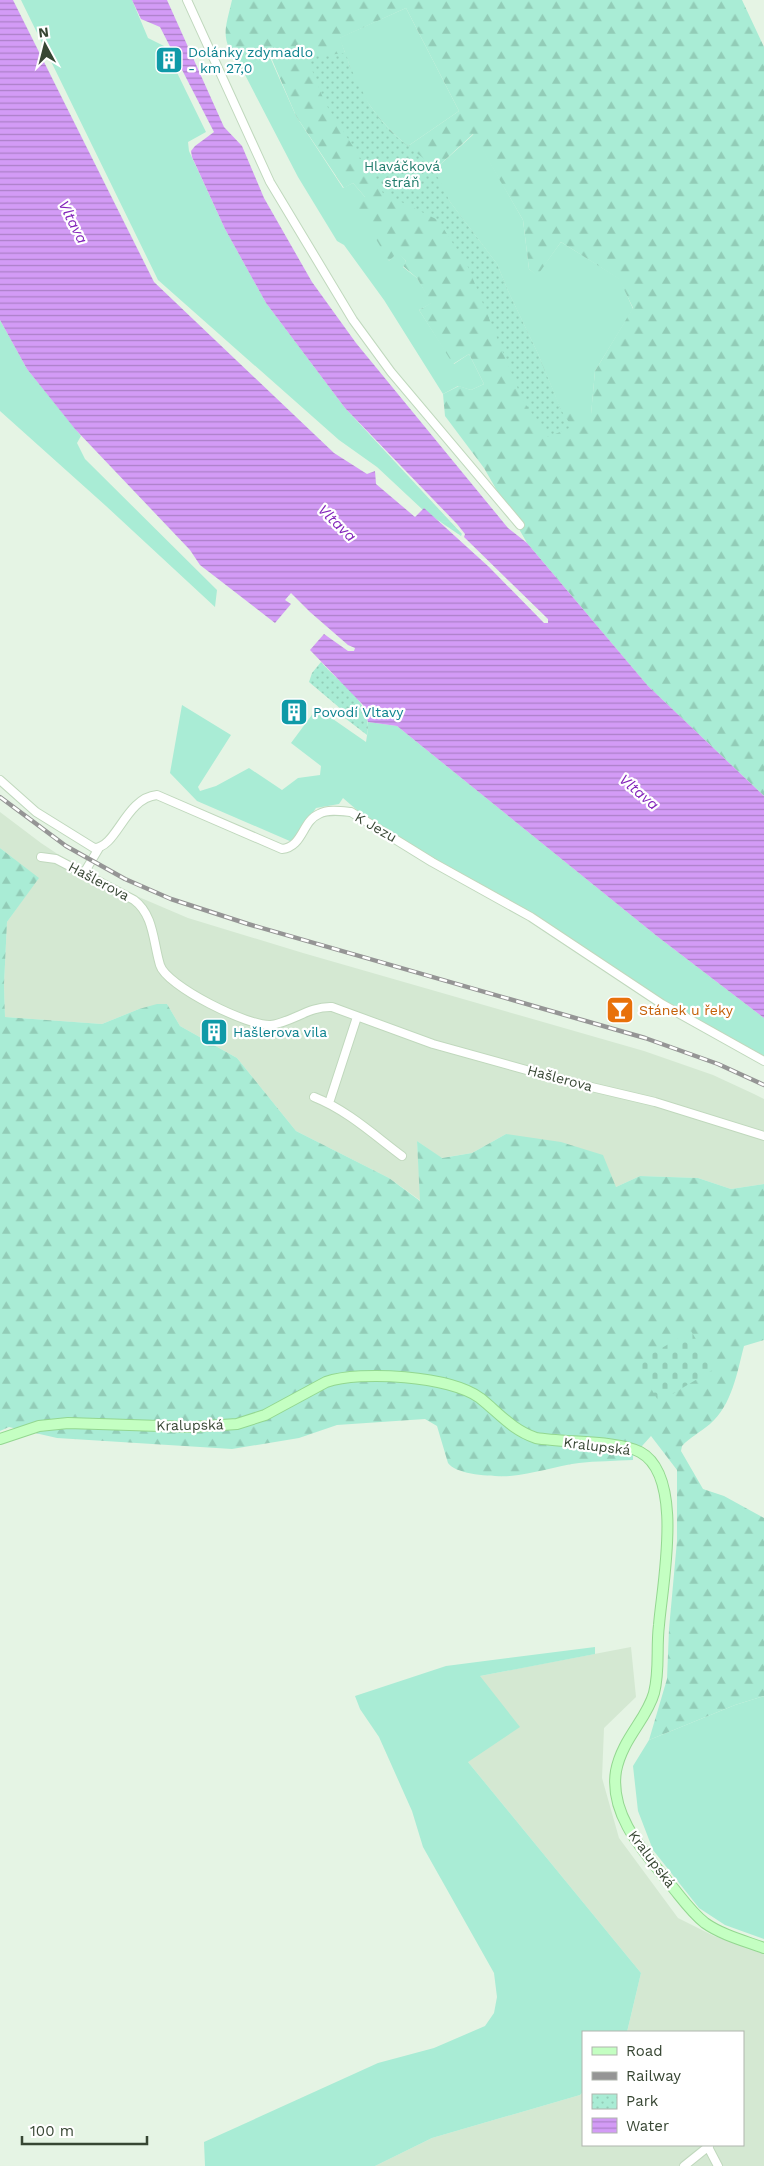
<svg xmlns="http://www.w3.org/2000/svg" width="764" height="2166" viewBox="0 0 764 2166" font-family="'Work Sans',sans-serif">
<defs>
<pattern id="forest-firs" width="22" height="20" patternUnits="userSpaceOnUse" patternTransform="scale(1.25)"><rect width="22" height="20" fill="#a9ecd5"/><path d="M5 1l3.5 6h-7zM16 11l3.5 6h-7z" fill="#92ccb7"/></pattern>
<pattern id="cemetery-stones" width="16" height="16" patternUnits="userSpaceOnUse" patternTransform="scale(1.25)"><rect width="16" height="16" fill="#a9ecd5"/><path d="M2 7V4a2 2 0 0 1 4 0v3zM10 15v-3a2 2 0 0 1 4 0v3z" fill="#92ccb7"/></pattern>
<pattern id="park-dots" width="8" height="8" patternUnits="userSpaceOnUse" patternTransform="scale(1.25)"><rect width="8" height="8" fill="#a9ecd5"/><path d="M2 2h.1M6 6h.1" fill="none" stroke="#92ccb7" stroke-width="1.8" stroke-linecap="round"/></pattern>
<pattern id="water-rules" width="6" height="5" patternUnits="userSpaceOnUse" patternTransform="scale(1.25)"><rect width="6" height="5" fill="#d39bf6"/><path d="M0 2.5h6" fill="none" stroke="#ac80c8"/></pattern>
</defs>
<rect width="100%" height="100%" fill="#e5f4e4"/>
<!-- residential -->
<path fill="#d4e8d2" d="M0,812L41,843L77,867L120,889L188,918L303,953L644,1051L713,1075L754,1094L764,1099V1184L731,1189L698,1178L640,1176L616,1187L506,1134L472,1153L441,1158L417,1141L421,1201L389,1178L296,1131L237,1058L180,1026L167,1004L139,1009L102,1024L5,1017L4,985L7,922L38,878L0,848Z
M631,1647L636,1697L604,1728L602,1778L619,1838L678,1918L714,1936L764,1953V2166H375L432,2138L580,2095L583,2092V2145H743V2032H627L641,1973L468,1762L480,1676Z"/>
<!-- green -->
<path fill="#a9ecd5" d="M21,0H132L148,38L164,46L206,132L188,142L189,151L225,229L266,303L345,408L462,534L461,536L423,510L377,467L339,440L158,280Z
M406,8L459,111L408,146C383,126 359,96 349,64C346,55 343,47 339,38Z
M269,55L296,116L343,188L353,183L365,197L389,261L397,252L406,261L403,267L417,278L432,303L419,310L454,364L469,354L484,384L471,390L458,386L443,394L384,300L344,245L337,241L298,177L242,69Z
M474,134L523,220L529,269L537,275L561,242L620,279L633,309L595,371L591,415L561,410L538,354L508,291L497,264L450,202L433,171Z
M0,320L27,369L81,436L77,443L85,459L217,590L215,607L106,506L0,411Z
M182,705L231,735L198,787L200,791L216,786L249,768L282,790L298,778L320,775L321,766L291,743L317,708L366,742L368,729V722L397,726L658,937L764,1018V1061L373,824L343,798L339,804L316,808L292,842L197,801L170,773Z
M595,1647V1654L480,1676L520,1727L468,1762L641,1973L627,2032H583V2092L580,2095L432,2138L375,2166H205L204,2142L378,2063L434,2048L485,2026L494,2013L497,1997L494,1973L423,1847L412,1811L379,1737L360,1709L355,1696L446,1666Z
M764,1696V1939L725,1925L699,1908L653,1850L638,1811L633,1766L649,1740L735,1705Z"/>
<!-- forest -->
<path fill="url(#forest-firs)" fill-rule="evenodd" d="M232,0H742L764,47V796L648,686L527,543L484,468L445,416L443,394L459,386L471,390L484,384L469,354L453,364L419,310L431,303L417,278L403,266L406,261L397,253L389,261L358,209L365,197L353,183L344,188L296,116L270,55L242,69C220,39 224,34 232,0ZM406,8L459,111L408,146C383,126 359,96 349,64C346,55 343,47 340,38ZM473,134L523,220L529,269L537,276L561,242L619,279L633,308L595,371L591,414L561,409L538,354L508,291L497,264L450,202L433,171Z
M0,848L39,878L7,922L4,985L5,1017L102,1024L139,1009L157,1004H167L180,1026L237,1058L296,1131L389,1178L420,1201L417,1141L442,1158L472,1153L506,1134L561,1142L603,1155L616,1187L640,1176L698,1178L731,1189L764,1184V1340L744,1346C737,1373 732,1405 710,1424C701,1432 690,1437 682,1446L681,1451L703,1489L724,1496L764,1518V1696L735,1705L649,1740L667,1679L669,1629L677,1541V1470L651,1436L633,1456V1460C615,1461 596,1461 579,1463C556,1466 533,1474 510,1476C495,1477 456,1475 448,1463L437,1426L425,1419L337,1425L299,1438L232,1449L57,1438L9,1427L0,1431Z"/>
<!-- cemetery -->
<path fill="url(#cemetery-stones)" d="M691,1331L714,1369L659,1402L636,1363Z"/>
<!-- park -->
<path fill="url(#park-dots)" d="M346,53L349,65L370,106L389,131L423,158L439,179L450,202L497,264L508,291L538,354L561,410L572,427L548,437L522,399L468,267L438,220L383,193L325,103L307,57Z
M321,662C340,685 374,701 367,735L341,715V709L309,682L312,673Z"/>
<!-- water -->
<path fill="url(#water-rules)" d="M0,0H13L154,282L334,453L367,474L375,471L376,484L415,517L424,508L489,567L544,623H548V619L464,537L465,534L457,524L345,408L266,303L225,229L192,157L191,151L195,146L214,132L160,27L141,19L132,0H167L224,127L242,146L264,198L312,282L356,343L508,528L527,543L648,686L764,796V1018L658,937L397,726L368,722L363,705L310,650L324,634L348,651H354L355,648L348,645L310,612L291,593L285,600L291,604L275,623L200,565L190,550L75,429L27,369L0,320Z"/>
<g fill="none" stroke-linecap="round" stroke-linejoin="round">
<!-- street casing -->
<g stroke="#c0d8bd" stroke-width="10">
<path id="street" d="M187,0L270,182L353,320L391,372L520,525
M0,780L36,812L94,848C117,848 125,798 157,795L282,849C303,847 302,821 319,814C328,809 341,811 351,812L432,862L531,917L662,1004L764,1061
M41,857L56,859L134,900C154,915 153,942 160,965C166,986 249,1027 271,1025C293,1022 309,1006 332,1007L433,1044L566,1081L655,1102L764,1136
M84,873L99,848
M314,1097C347,1110 374,1135 402,1156
M329,1103L357,1017
M707,2145L718,2166
M684,2166L709,2146"/>
</g>
<!-- secondary casing -->
<g stroke="#93d790" stroke-width="12">
<path id="secondary" d="M0,1439L39,1426L68,1423L191,1427L237,1424L265,1415L326,1382C361,1370 450,1376 480,1398C499,1413 512,1430 536,1438C564,1443 618,1440 640,1452C685,1476 662,1585 659,1625C656,1648 660,1670 654,1693C647,1719 622,1739 616,1771C609,1815 644,1852 670,1884C681,1897 691,1912 705,1923C722,1935 745,1941 764,1948"/>
</g>
<!-- street -->
<use href="#street" stroke="#fff" stroke-width="8"/>
<!-- secondary -->
<use href="#secondary" stroke="#c4ffc2" stroke-width="10"/>
<!-- rail casing -->
<g stroke="#959595" stroke-width="4.5">
<path id="rail" d="M0,797L66,846L125,879L171,899L248,924L645,1038L718,1064L764,1085"/>
</g>
<!-- rail -->
<use href="#rail" stroke="#fff" stroke-width="2.5" stroke-dasharray="8" stroke-linecap="butt"/>
</g>
<!-- icons -->
<defs>
<g id="building-square" transform="scale(1.4375)"><rect x="-9" y="-9" width="18" height="18" rx="4" fill="#0f9aa8" stroke="#fff"/><path d="M-4-6H4V6H1V3H-1V6H-4ZM-2.5-4.3h1.7v1.8h-1.7ZM.8-4.3h1.7v1.8H.8ZM-2.5-1h1.7V.8h-1.7ZM.8-1h1.7V.8H.8Z" fill="#fff"/></g>
<g id="bar-square" transform="scale(1.4375)"><rect x="-9" y="-9" width="18" height="18" rx="4" fill="#e8710a" stroke="#fff"/><path d="M-6-5H6L.8 .8V4.5H3.5V6h-7V4.5H-.8V.8Z" fill="#fff"/></g>
</defs>
<g fill-rule="evenodd">
<use href="#building-square" x="169" y="60"/>
<use href="#building-square" x="294" y="712"/>
<use href="#bar-square" x="620" y="1010"/>
<use href="#building-square" x="214" y="1032"/>
</g>
<g text-anchor="middle" dominant-baseline="central" stroke-width="4.5" stroke-linejoin="round" paint-order="stroke">
<!-- culture labels -->
<g font-size="14" fill="#0d838f" stroke="#fff" text-anchor="start">
<text x="188" y="52">Dolánky zdymadlo<tspan x="188" dy="16">- km 27,0</tspan></text>
<text x="313" y="712">Povodí Vltavy</text>
<text x="233" y="1032">Hašlerova vila</text>
</g>
<!-- park labels -->
<g font-size="14" fill="#227c6d" stroke="#fff">
<text x="402" y="166">Hlaváčková<tspan x="402" dy="16">stráň</tspan></text>
</g>
<!-- street labels -->
<g font-size="14" fill="#374633" stroke="#fff">
<text transform="translate(376 827) rotate(30)">K Jezu</text>
<text transform="translate(99 881) rotate(28)">Hašlerova</text>
<text transform="translate(560 1078) rotate(15)">Hašlerova</text>
<text transform="translate(190 1425) rotate(-1)">Kralupská</text>
<text transform="translate(597 1446) rotate(7)">Kralupská</text>
<text transform="translate(652 1859) rotate(53)">Kralupská</text>
</g>
<!-- food labels -->
<g font-size="14" fill="#c56008" stroke="#fff" text-anchor="start">
<text x="639" y="1010">Stánek u řeky</text>
</g>
<!-- water labels -->
<g font-size="15" font-style="italic" fill="#8324ba" stroke="#fff">
<text transform="translate(73 222) rotate(63)">Vltava</text>
<text transform="translate(337 523) rotate(44)">Vltava</text>
<text transform="translate(639 792) rotate(40)">Vltava</text>
</g>
</g>
<!-- legend -->
<rect x="582" y="2031" width="162" height="115" fill="#ffffff" stroke="#afb5ad"/>
<rect x="592" y="2047" width="25" height="8" fill="#c4ffc2" stroke="#afb5ad"/>
<text x="626" y="2056" font-size="15" fill="#374633">Road</text>
<rect x="592" y="2072" width="25" height="8" fill="#959595" stroke="#afb5ad"/>
<text x="626" y="2081" font-size="15" fill="#374633">Railway</text>
<rect x="592" y="2094" width="25" height="15" fill="url(#park-dots)" stroke="#afb5ad"/>
<text x="626" y="2106" font-size="15" fill="#374633">Park</text>
<rect x="592" y="2118" width="25" height="15" fill="url(#water-rules)" stroke="#afb5ad"/>
<text x="626" y="2131" font-size="15" fill="#374633">Water</text>
<!-- north arrow -->
<g transform="translate(45 45) rotate(353)" stroke="#ffffff" stroke-width="4" paint-order="stroke">
<path d="M0-4L9 19L0 12L-9 19Z" fill="#374633"/>
<text y="-8" font-size="14" font-weight="bold" text-anchor="middle" fill="#374633">N</text>
</g>
<!-- scale -->
<path d="M22 2136v8h125v-8" fill="none" stroke="#374633" stroke-width="2.5"/>
<text x="30" y="2136" font-size="15" fill="#374633" stroke="#ffffff" stroke-width="4" paint-order="stroke">100 m</text>
</svg>
